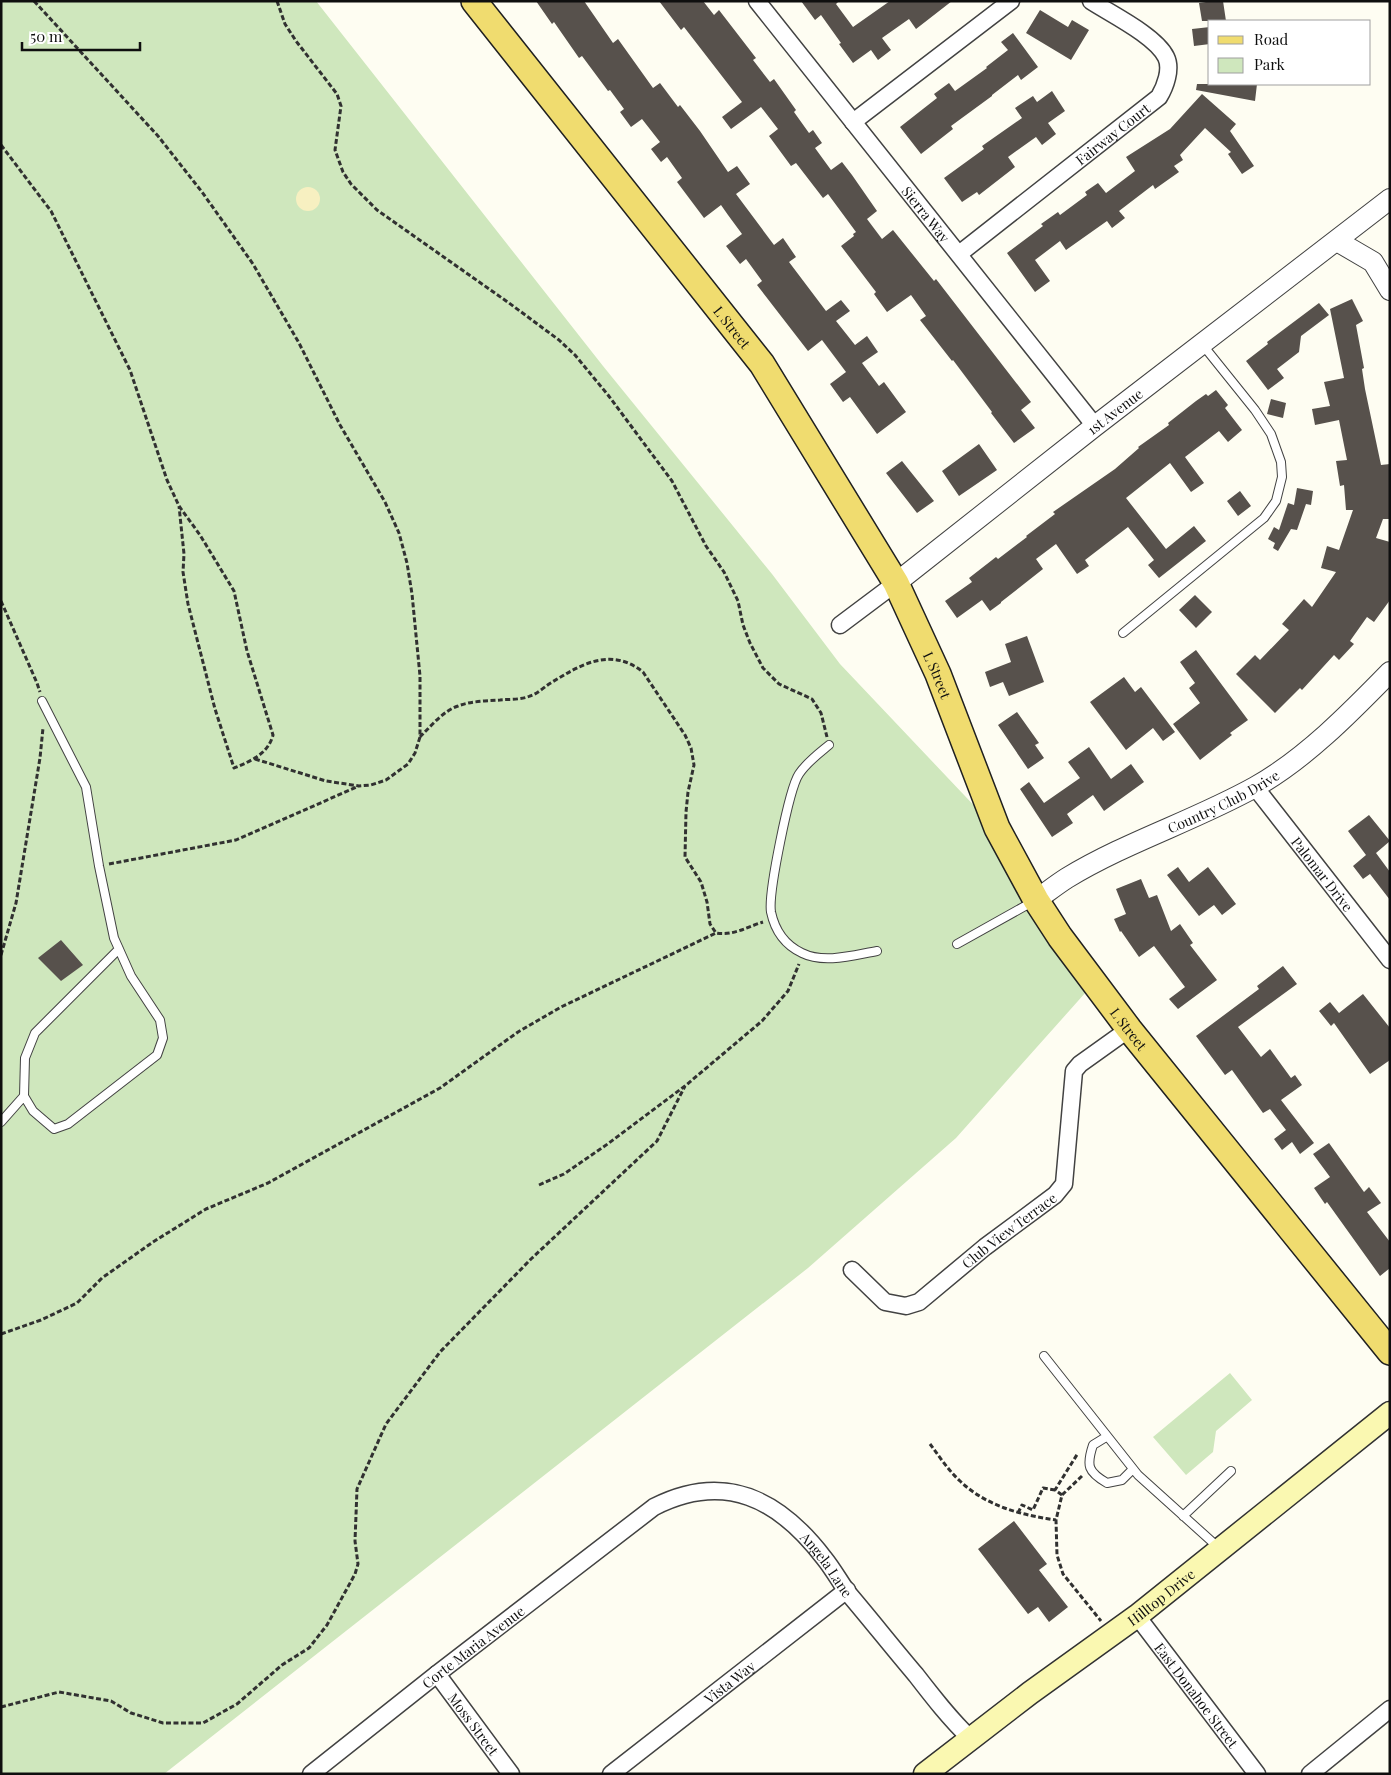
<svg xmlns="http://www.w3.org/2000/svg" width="1391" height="1775" viewBox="0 0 1391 1775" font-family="'Playfair Display',serif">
<rect width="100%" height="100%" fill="#fefdf2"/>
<!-- green -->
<path fill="#cfe7bd" d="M1,1H316L603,366L772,574L840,664L1000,833L1094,983L956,1138L808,1268L164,1774H1Z
M1230,1373L1252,1400L1216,1431L1213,1452L1186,1475L1153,1437Z"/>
<!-- sand -->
<path fill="#f7f0c1" d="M296 199a12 12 0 1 1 24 0a12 12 0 1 1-24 0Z"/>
<!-- building -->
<path fill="#57514c" d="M536,1H584L613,43L618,39L653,88L660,83L678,107L680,105L700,131L728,172L737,166L750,184L736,194L774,245L783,238L796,257L789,262L826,311L841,300L850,311L836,321L855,345L867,336L878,352L862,363L879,386L884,382L906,412L877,434L850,397L843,402L830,384L846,372L822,340L808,351L757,285L762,281L746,259L740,264L726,246L742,234L728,215L721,205L704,218L677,182L682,178L667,157L661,162L651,149L660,142L642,119L631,127L620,112L624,109L610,90L608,91L582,56L579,58L554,22L552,24Z
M659,1H703L714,15L719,10L756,58L753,60L770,82L774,79L796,110L794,112L809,133L813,130L822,143L815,148L831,170L842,162L852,175L877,211L867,219L882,239L893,230L934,281L936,279L1031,402L1021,410L1035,428L1014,443L991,413L992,412L953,360L952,361L920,320L926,316L911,295L887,312L874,294L876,292L841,246L854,236L853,234L856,232L828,194L823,198L796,163L791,166L769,136L778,129L761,107L731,129L722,117L742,102L684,27L681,30Z
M801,1H839L836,4L853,27L890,1H952L916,29L909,19L882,38L891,50L878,60L871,50L853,63L839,44L841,43L821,15L815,20Z
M1213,1H1223L1226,21H1202L1199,3Z
M1040,10L1068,27L1072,20L1089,30L1071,60L1026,33Z
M1210,27V44L1194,46L1192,29Z
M1013,33L1038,67L1021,80L1018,75L992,95V96L951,126L953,129L921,154L900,127L937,98L934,94L949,83L955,91L987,68L986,67L1008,50L1001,42Z
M1197,84H1257L1255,101L1196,90Z
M1052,91L1065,111L1048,123L1056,134L1042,145L1036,137L1008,157L1015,167L979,195L977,192L962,202L944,178L984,149L982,146L1022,118L1015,108L1033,96L1037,102Z
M1202,94L1236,124L1230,131L1254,166L1242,174L1228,154L1231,152L1205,128L1180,155L1183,160L1174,166L1179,172L1155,189L1153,185L1119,211L1125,218L1112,228L1107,221L1066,250L1060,241L1035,260L1050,281L1035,292L1007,253L1043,226L1041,224L1058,212L1060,215L1087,195L1085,192L1098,183L1106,193L1135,171L1126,157L1170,129Z
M1352,299L1363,321L1356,325L1364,368L1362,369L1365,389L1381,465L1390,464V519H1383L1376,538L1390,542V600L1374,622L1367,617L1350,641L1354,644L1339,660L1334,655L1302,690L1300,688L1275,713L1236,674L1255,655L1260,660L1289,630L1282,624L1304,599L1312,607L1336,572L1321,568L1327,546L1339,550L1353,510H1346L1344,485L1340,486L1336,461L1347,460L1339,420L1315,425L1312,409L1330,406L1324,382L1344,378L1330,309Z
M1319,303L1329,315L1301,336L1299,352L1277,369L1284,378L1268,390L1246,361L1268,344L1267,342Z
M1216,390L1228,405L1225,408L1242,430L1228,442L1219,431L1185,457L1204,483L1191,492L1170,463L1126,498L1166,549L1194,526L1206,541L1159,578L1148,565L1154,560L1128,527L1085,560L1089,566L1077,574L1056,544L1036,559L1043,569L1001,602V603L990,611L982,600L957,618L945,601L972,582L969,578L996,557L998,559L1027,537L1026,536L1055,514L1053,512L1115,469L1139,448L1138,447L1169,425L1168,423L1196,401L1206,394L1208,396Z
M1271,399L1286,403L1283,418L1267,414Z
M979,444L997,470L959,496L942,471Z
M902,461L934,501L917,513L886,473Z
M1297,488L1313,491L1311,505L1306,504L1297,530L1291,529L1278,551L1273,548L1275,543L1268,539L1274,527L1279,530L1288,503L1294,505Z
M1240,491L1251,506L1238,516L1227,501Z
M1195,595L1212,612L1196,628L1179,610Z
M1027,636L1044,682L1009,696L1003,682L990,687L985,672L1011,662L1005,644Z
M1196,650L1248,720L1230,733L1232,735L1200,760L1173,724L1200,703L1189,688L1195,683L1180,662Z
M1124,677L1135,692L1141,687L1175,732L1163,741L1153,728L1126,750L1090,702Z
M1017,712L1039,743L1035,745L1044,758L1028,769L998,725Z
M1089,747L1111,779L1131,764L1144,782L1104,811L1093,795L1067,814L1073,823L1052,837L1020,789L1029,782L1044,803L1080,778L1068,762Z
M1369,815L1390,841L1376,853L1390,872V900L1370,874L1363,879L1353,866L1366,855L1348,831Z
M1178,867L1189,882L1208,867L1236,904L1222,915L1214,905L1199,916L1167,875Z
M1141,879L1149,898L1157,895L1171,931L1180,924L1193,943L1190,945L1217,980L1178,1009L1169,999L1185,987L1154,946L1139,957L1121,931L1120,932L1114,919L1126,914L1116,889Z
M61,940L83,965L61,981L38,958Z
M1283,966L1297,984L1238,1027L1261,1057L1270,1049L1291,1078L1295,1075L1302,1085L1281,1100L1314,1143L1300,1154L1292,1142L1282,1150L1274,1139L1286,1130L1270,1109L1263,1113L1232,1070L1225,1075L1196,1036L1259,989L1257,986Z
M1363,994L1390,1028V1060L1370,1074L1334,1023L1331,1026L1319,1011L1330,1002L1339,1013Z
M1329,1143L1364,1192L1369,1187L1381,1203L1367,1212L1390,1242V1268L1380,1276L1327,1202L1325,1204L1314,1188L1330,1177L1313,1154Z
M1014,1521L1047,1564L1039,1570L1068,1607L1049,1622L1038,1607L1028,1614L978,1549Z"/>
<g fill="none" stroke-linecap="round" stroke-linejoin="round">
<!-- service casing -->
<g stroke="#424242" stroke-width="10">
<path id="service" d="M1123,633L1264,518L1276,501L1282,477L1281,462L1271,434L1255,410L1202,344
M42,701L86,787L99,866L114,938L131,976L160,1020L163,1038L157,1055L68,1124L54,1129L33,1111L24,1096L25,1058L35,1033L119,949
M829,745C818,754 807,762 799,774C789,789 768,894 771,912C775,931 785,945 802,953C824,964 854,955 877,951
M957,944L1034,901
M1,1122L24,1096
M1044,1356L1138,1475L1219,1548
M1106,1437L1093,1445C1086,1466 1088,1472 1107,1483L1122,1480L1133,1469
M1183,1516L1231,1471"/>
</g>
<!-- minor casing -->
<g stroke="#424242" stroke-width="19">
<g id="minor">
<path id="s1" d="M757,1L1095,426"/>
<path d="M853,122L1011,1"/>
<path id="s2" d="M959,254L1159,97C1165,87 1172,69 1166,57C1156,36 1111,14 1091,1"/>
<path d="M840,625L896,583"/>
<path id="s3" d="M1255,787L1390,960"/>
<path id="s4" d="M852,1270L885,1302L906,1306L919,1302L985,1247L1055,1195L1064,1184L1074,1071L1080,1064L1129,1029"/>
<path id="s5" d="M1137,1616L1257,1774"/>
<path id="s6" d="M437,1674L511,1774"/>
<path id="s7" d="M311,1774L437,1674L654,1507C725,1471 779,1499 824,1558C833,1569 840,1582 848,1593C871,1620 893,1648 916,1675C933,1697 950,1719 970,1738"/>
<path id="s8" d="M611,1774L847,1590"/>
<path d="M1310,1774L1390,1709"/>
</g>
</g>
<!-- tertiary casing -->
<g stroke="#424242" stroke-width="22">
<g id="tertiary">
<path d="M1337,241L1373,262L1390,290"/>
<path id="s9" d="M896,583L1095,426L1390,199"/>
<path id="s10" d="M1036,900C1046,893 1056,885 1067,878C1126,842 1194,821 1255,787C1305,759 1350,713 1390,672"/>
</g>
</g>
<!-- secondary casing -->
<g stroke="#313131" stroke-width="25">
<g id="secondary">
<path id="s11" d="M925,1774L1030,1693L1137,1616L1390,1413"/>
</g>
</g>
<!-- primary casing -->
<g stroke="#202020" stroke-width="28">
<g id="primary">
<path id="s12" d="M474,1L762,364L896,583L938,674L997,828L1036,900L1060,937L1129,1029L1390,1352"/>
</g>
</g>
<!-- path -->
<path stroke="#313131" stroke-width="3" stroke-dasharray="5 2.5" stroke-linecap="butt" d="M34,1L158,136L202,192L253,264L299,343L340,425L385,502L399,533L407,563L412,594L420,676V737L415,753L408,764L386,780L371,785L359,786L326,781L255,759
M277,1L285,24L296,41L337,94L341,106L335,150L343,172L351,184L377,210L509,303L559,340L575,355L608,395L672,481L706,546L724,572L738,601L743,625L750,643L763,668L779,684L812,699L821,713L827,737
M1,145L51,211L130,370L167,480L179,506L200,535L234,591L247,651L273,735C268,754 251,761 234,768L215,709L188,604L183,572L184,554L179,506
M1,601L37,683L40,692
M420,737C431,726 443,711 458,706C471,701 486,701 500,700C509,699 521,700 530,696C537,694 543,688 549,684C580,665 610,646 643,672L685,735L691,748L694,765L688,792L686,812L685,857L701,882L707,902L710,924L716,933C733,936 747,927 763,922
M109,864L236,840L359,786
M1,955L16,903L40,758L43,728
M539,1185L564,1174L609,1143L685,1086L762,1021L788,991L799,964
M1,1334L41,1320L77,1303L102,1278L153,1242L206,1209L268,1183L440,1088L518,1032L561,1007L716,933
M930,1444C939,1456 948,1470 960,1481C986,1506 1021,1515 1056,1520
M1082,1476L1062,1495L1056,1520L1057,1555L1063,1574L1101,1621
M1062,1495L1055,1490L1078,1453
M1018,1513L1022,1505L1033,1510L1043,1488L1055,1490
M1,1707L59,1692L111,1701L131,1713L163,1723H203L237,1704L282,1665L309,1648L327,1625L355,1574L358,1564L355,1541L357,1489L386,1424L440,1352L531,1259L657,1141L685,1086"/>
<!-- service -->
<use href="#service" stroke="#fff" stroke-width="8"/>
<!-- minor -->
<use href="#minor" stroke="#fff" stroke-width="16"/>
<!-- tertiary -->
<use href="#tertiary" stroke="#fff" stroke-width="20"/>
<!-- secondary -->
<use href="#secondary" stroke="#faf8b1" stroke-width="22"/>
<!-- primary -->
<use href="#primary" stroke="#f0dc6f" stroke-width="25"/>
</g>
<g text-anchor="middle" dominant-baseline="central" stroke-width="5" stroke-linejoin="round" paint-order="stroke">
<!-- street labels -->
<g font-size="14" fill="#0f0f0f" stroke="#fff">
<text stroke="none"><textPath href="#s2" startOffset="195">Fairway Court</textPath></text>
<text stroke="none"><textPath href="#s1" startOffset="272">Sierra Way</textPath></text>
<text stroke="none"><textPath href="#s12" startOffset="416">L Street</textPath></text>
<text stroke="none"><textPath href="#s9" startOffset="278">1st Avenue</textPath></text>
<text stroke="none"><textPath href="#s12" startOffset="821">L Street</textPath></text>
<text stroke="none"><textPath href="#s10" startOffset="212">Country Club Drive</textPath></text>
<text stroke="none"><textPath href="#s3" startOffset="110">Palomar Drive</textPath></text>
<text stroke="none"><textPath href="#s12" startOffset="1226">L Street</textPath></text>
<text stroke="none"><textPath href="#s4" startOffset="196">Club View Terrace</textPath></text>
<text stroke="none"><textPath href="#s7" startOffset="638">Angela Lane</textPath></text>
<text stroke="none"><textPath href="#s11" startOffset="295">Hilltop Drive</textPath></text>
<text stroke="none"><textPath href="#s7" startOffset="206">Corte Maria Avenue</textPath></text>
<text stroke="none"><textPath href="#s8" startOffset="150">Vista Way</textPath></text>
<text stroke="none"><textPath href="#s5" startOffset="99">East Donahoe Street</textPath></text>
<text stroke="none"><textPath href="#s6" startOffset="62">Moss Street</textPath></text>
</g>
</g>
<!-- border -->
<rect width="1391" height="1775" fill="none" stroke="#0f0f0f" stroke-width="5"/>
<!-- legend -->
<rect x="1208" y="20" width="162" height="65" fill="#ffffff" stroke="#9f9f9f"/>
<rect x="1218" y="36" width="25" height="8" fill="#f0dc6f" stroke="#9f9f9f"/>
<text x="1254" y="45" font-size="15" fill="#0f0f0f">Road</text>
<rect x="1218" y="58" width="25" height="15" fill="#cfe7bd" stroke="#9f9f9f"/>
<text x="1254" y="70" font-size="15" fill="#0f0f0f">Park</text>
<!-- scale -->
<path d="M22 42v8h118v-8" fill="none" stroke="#0f0f0f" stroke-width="2.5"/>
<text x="30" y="42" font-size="15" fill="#0f0f0f" stroke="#ffffff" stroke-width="4" paint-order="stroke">50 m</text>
</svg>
